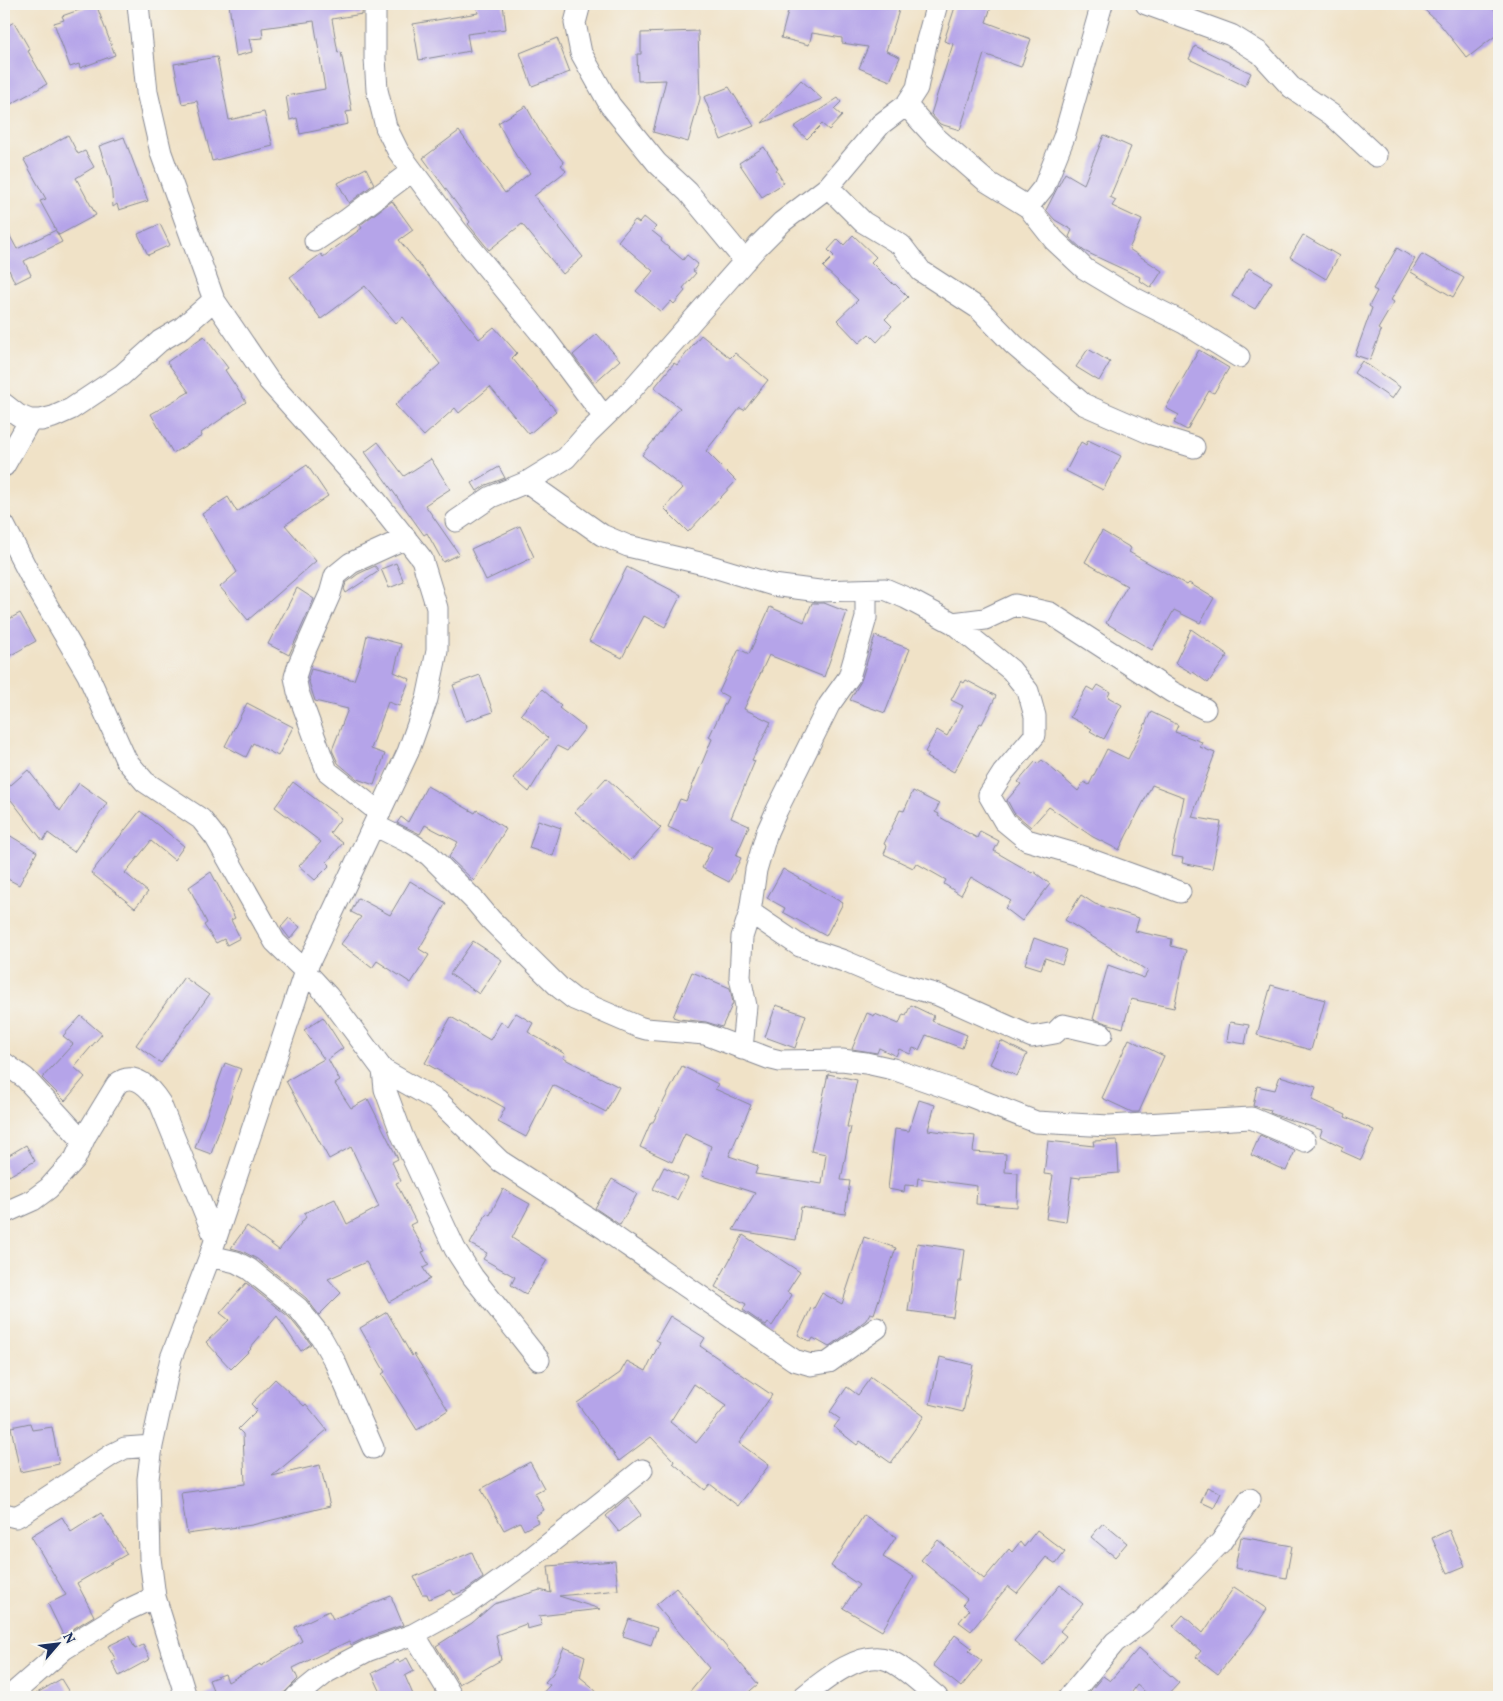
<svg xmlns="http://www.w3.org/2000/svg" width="1503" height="1701" viewBox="0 0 1503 1701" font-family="Vollkorn,serif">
<rect width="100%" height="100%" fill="#f6f6f2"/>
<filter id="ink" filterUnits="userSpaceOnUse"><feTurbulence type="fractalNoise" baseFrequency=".02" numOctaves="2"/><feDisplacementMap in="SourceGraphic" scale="10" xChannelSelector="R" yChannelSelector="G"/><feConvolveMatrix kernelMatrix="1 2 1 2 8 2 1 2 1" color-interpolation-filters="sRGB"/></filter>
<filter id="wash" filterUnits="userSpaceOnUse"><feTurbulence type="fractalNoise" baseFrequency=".0096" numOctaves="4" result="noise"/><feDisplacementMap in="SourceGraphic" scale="20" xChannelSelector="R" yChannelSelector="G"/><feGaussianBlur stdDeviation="1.12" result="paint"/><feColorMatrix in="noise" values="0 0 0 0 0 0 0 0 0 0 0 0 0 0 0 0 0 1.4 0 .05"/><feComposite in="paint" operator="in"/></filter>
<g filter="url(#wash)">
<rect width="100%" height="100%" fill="#f0e2c7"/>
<g id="blocks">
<!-- building -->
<path fill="#b5a4e9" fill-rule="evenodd" d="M96,4L115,55L80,68L79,64L70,67L54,23L64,20L62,16Z
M229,4H363L362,14L332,19L338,53L341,52L352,111L346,112L348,124L300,134L297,118L290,120L286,96L325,89L314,21L262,28L263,38L249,39L252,52L236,56Z
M476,4H503L506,29L467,34L470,51L419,60L413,24L478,13Z
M790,4H901L886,51L900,57L890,81L859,68L868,47L842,43V38L812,33L809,45L781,38Z
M956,4H992L986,22L1031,39L1021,67L984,54L960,130L940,124L931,114L953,44L944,41Z
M1418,4H1490L1499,15V33L1467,58L1439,23Z
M14,22L30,50L28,51L47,84L4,108V28Z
M698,31L700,99L688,142L653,132L666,80L638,81L637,54H641V33Z
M557,38L570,72L532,86L520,53Z
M1195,46L1251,73L1245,86L1189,59Z
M217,57L229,120L264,112L273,146L212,161L197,101L182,104L174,64Z
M801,80L822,99L762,123Z
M729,87L754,126L721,140L704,97Z
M838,98L841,102L834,109L842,116L829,130L822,124L807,139L794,127Z
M526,106L541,133L564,163L561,165L566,171L534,196L583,257L563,274L522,224L489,250L468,224L470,222L423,158L459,131L505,193L530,173L517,157L498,123Z
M68,135L78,154L85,151L94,167L76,178L96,215L59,235L56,231L62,242L24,261L31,275L15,283L9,270L4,273V225L17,249L56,230L40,201L46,199L24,160Z
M1104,135L1131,147L1110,197L1116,200L1112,206L1142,220L1129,249L1162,271L1151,288L1139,280L1140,277L1084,251L1069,237L1072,230L1055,220L1046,210L1065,173L1084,184Z
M124,137L148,201L119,210L117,204L113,207L111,182L99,146Z
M764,147L778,169L776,170L784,183L762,197L739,163Z
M366,168L374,184L349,203L338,183Z
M392,201L413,230L399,240L479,339L494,327L517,353L512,358L556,411L529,434L490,387L459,413L455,408L424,436L395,405L440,364L403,317L396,323L365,286L321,319L290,277L321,254L323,257L362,228L360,225Z
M644,217L656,227L652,231L662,239L661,241L683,260L687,255L698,264L693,271L696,273L683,288L685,291L674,304L671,301L661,312L636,291L653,271L618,241L635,220L639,223Z
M160,224L170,245L148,255L138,234Z
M853,235L876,257L871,262L894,285L895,284L908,297L885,319L892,326L877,342L869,334L859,343L837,320L858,300L823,267L834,256L828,250L838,239L844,245Z
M1303,235L1339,256L1326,279L1290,257Z
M1397,248L1415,259L1391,300L1394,302L1378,329L1381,331L1370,360L1355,355L1372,308L1369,306L1377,291L1373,289Z
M1422,254L1464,278L1453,297L1411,272Z
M1249,268L1272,282L1255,309L1232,296Z
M597,334L620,360L594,383L573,355Z
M701,335L730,358L735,353L768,380L744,410L740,408L706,451L736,481L688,532L664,508L683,488L642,455L680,408L654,388L674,363L677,365Z
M204,336L228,368L225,370L246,402L201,433L202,436L173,453L151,414L189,392L167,362Z
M1088,349L1110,362L1099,381L1076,367Z
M1199,350L1229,368L1214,393L1209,391L1187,430L1174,423L1179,415L1166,408Z
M1362,361L1400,387L1392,399L1354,373Z
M1088,440L1121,456L1103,490L1066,471L1081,442L1086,445Z
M378,442L404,476L431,459L450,489L425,505L459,554L443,562L427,533L424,535L365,452Z
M307,465L328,496L285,525L316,561L248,620L220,587L237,572L202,514L228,497L237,512Z
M499,467L505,478L486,485L477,491L472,483Z
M520,526L534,557L486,580L471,549Z
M1102,531L1131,548L1129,552L1187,585L1189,583L1214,598L1200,623L1174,610L1152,650L1106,623L1127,586L1085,562Z
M396,563L404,582L389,588L381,569Z
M375,566L379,571L346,593L344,589L346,583L358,574Z
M627,567L681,595L665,627L644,616L622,658L589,641Z
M297,588L314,599L289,655L268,644Z
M812,603H824L847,612L824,677L769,655L744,709L771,722L752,760L755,761L731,818L749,826L736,856L741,858L729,882L702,868L712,847L668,827L680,799L686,801L712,739L709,737L728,697L719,692L739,649L749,654L770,607L804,622Z
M20,613L36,641L4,659V622Z
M1191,629L1228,655L1208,683L1193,672L1192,673L1175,663Z
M367,635L401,644L394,672L410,679L399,706L388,702L371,749L385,754L374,785L357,779L338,763L332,750L348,709L315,701L308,679L311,669L354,680L361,661Z
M875,636L910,649L885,713L850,700L861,681Z
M480,675L493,712L466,721L453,685Z
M966,680L996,696L982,724L980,723L954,772L927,757L929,754L925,752L937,730L947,736L963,706L951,700L961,681L964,683Z
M1098,685L1110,692L1108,697L1122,705L1104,739L1090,731L1092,729L1070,717L1087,687L1094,691Z
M542,689L561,706L559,708L585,728L567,751L557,746L529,792L513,778L548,738L521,714Z
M247,703L293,727L278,756L253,743L246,757L225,746Z
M1151,712L1178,725L1175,732L1202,742L1200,747L1215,753L1192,817L1221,822L1212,869L1182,863L1183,858L1172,856L1184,797L1152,785L1119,850L1093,837L1049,807L1031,827L1014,813L1007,800L1021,784L1018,782L1035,762L1037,764L1042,760L1078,791L1084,782L1089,785L1107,749L1128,759Z
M28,770L60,811L79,783L107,803L74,852L48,833L43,841L4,791Z
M606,778L661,828L630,861L575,812Z
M293,782L341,818L330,833L343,843L327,862L330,865L315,880L299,866L321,842L275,807Z
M427,786L475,813L477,810L506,829L474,881L449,857L458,842L425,825L420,834L397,823L401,817L408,822Z
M913,791L939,804L935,812L939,814L938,816L977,838L980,831L999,841L994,851L1032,873L1033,871L1050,884L1022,921L1005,908L1011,901L971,877L961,895L944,884L946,880L916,863L913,868L884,854L887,846L884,844L900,810L904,811Z
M140,811L184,846L174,860L151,841L125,873L148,892L135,908L91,873Z
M538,820L561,828L553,856L529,848Z
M4,832L37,852L19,885L4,877Z
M783,869L843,903L826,936L783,912L785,908L767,898Z
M211,872L235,918L231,920L240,938L227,945L224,939L216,943L204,925L207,923L189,887Z
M410,881L446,903L419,949L429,955L411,983L377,961L372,968L341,944L361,917L351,912L358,898L390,915Z
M1081,895L1095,904L1139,918L1135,931L1172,939L1171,946L1186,950L1174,1008L1131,999L1123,1028L1093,1019L1108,965L1144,978L1148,971L1065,920Z
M289,918L300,927L290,939L281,927Z
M1034,938L1067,950L1062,964L1045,958L1041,969L1025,964Z
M473,941L502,960L479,994L450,974Z
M692,972L730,988L733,1003L722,1027L706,1022L679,1019L673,1017Z
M184,977L209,995L161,1063L136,1045Z
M1271,985L1325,1000L1311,1050L1257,1035Z
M776,1005L806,1015L795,1048L765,1037Z
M911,1005L934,1016L932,1021L967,1035L962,1048L926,1035L919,1050L913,1048L910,1054L899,1049L896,1056L879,1048L877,1053L852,1049L867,1013L874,1016L875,1014L899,1024L903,1014L906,1015Z
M516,1013L533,1023L528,1032L565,1054L563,1058L619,1087L606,1112L553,1085L526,1137L498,1122L505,1108L425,1063L451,1017L490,1040L501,1022L508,1026Z
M81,1016L102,1034L74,1067L85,1077L65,1101L42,1078L73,1044L63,1036Z
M323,1017L343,1048L328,1059L340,1081L335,1084L351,1108L368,1099L398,1159L392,1162L401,1181L396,1183L416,1222L410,1225L425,1251L422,1252L429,1265L423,1268L430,1279L389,1302L366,1262L328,1279L341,1293L319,1315L306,1298L257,1259L242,1251L231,1248L247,1226L279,1250L306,1217L304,1213L335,1199L347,1224L379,1207L351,1147L329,1159L286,1081L324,1059L304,1030Z
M1230,1022L1249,1025L1245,1044L1227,1041Z
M1129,1039L1164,1056L1139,1112H1132L1102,1098Z
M1001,1041L1027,1054L1017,1076L990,1064Z
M225,1063L241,1069L211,1154L195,1148Z
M682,1066L718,1084L715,1089L751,1105L729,1156L758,1166L755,1174L822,1184L826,1154L811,1151L828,1074L857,1080L847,1127H851L841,1180L850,1181L845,1214L801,1207L796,1240L733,1230L755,1193L702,1176L711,1146L685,1134L672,1162L640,1147L651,1122H653Z
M1280,1076L1316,1087L1312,1100L1346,1115L1345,1117L1374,1130L1361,1160L1341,1151L1343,1147L1320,1136L1322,1130L1281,1117L1270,1113L1271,1110L1253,1106L1257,1086L1275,1090Z
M919,1100L935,1105L928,1130L975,1136L973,1152L1006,1154L1005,1172L1018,1173L1017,1207L976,1204L977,1186L918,1178L917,1186L905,1185L904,1192L888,1189L895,1129L909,1131Z
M1260,1135L1295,1151L1286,1171L1251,1155Z
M1117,1140L1119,1173L1080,1176V1178L1072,1177L1066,1222L1046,1219L1053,1175L1044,1174L1048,1141L1094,1146L1093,1141Z
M26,1145L35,1161L9,1176L4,1166V1158Z
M664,1167L688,1178L677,1200L653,1189Z
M612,1179L637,1194L620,1225L595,1208Z
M503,1189L530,1204L512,1238L547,1260L526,1294L511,1285L515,1277L483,1259L487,1253L470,1244L487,1213L490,1215Z
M743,1235L800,1272L787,1292L792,1295L772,1326L768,1323L766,1326L743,1310L746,1304L715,1287Z
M864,1237L896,1248L874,1314L870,1313L866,1320L852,1331L850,1330L848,1333L829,1347L813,1338L811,1342L798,1335L811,1308L813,1310L822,1293L842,1304Z
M917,1243L965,1250L961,1281H958L953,1317L908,1311Z
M246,1283L289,1317L311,1344L301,1351L277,1316L250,1348L251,1349L231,1369L206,1342L229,1320L220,1313Z
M387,1312L412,1356L414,1354L448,1410L417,1430L382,1374L385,1372L360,1328Z
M670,1316L705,1338L700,1346L772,1395L739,1443L769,1465L738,1506L710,1484L705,1490L673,1463L674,1461L651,1437L619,1461L577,1403L620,1373L627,1361L646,1371L660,1342L656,1340ZM694,1384L726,1406L696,1443L670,1422Z
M940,1357L973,1365L963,1412L930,1404Z
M871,1377L924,1416L891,1463L860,1441L857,1445L834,1427L840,1419L830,1412L847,1387L858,1395Z
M275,1379L304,1406L306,1404L327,1430L272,1476L320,1465L330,1506L252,1525L187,1534L181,1493L245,1484L243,1434L238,1429L257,1410L251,1404Z
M30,1423L32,1430L52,1427L59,1464L20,1472L11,1427Z
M530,1462L544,1488L535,1493L544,1510L535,1516L538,1522L524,1530L520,1522L504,1530L481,1489Z
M1207,1487L1221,1493L1214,1508L1201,1502Z
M628,1497L641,1515L619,1532L606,1516Z
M101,1513L127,1554L77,1583L94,1616L63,1635L48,1604L66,1595L31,1536L62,1517L71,1532Z
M864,1515L896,1537L883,1557L914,1576L882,1631L843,1608L859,1585L831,1566Z
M1103,1523L1127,1543L1115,1557L1091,1537Z
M1037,1530L1065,1552L1056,1564L1046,1557L1017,1593L1008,1586L971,1631L959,1622L969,1610L963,1604L967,1599L921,1560L938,1540L984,1579L1009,1549L1012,1552L1020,1542L1024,1547Z
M1449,1530L1465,1566L1448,1573L1432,1538Z
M1241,1537L1292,1546L1286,1578L1235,1568Z
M472,1552L483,1578L466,1590L454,1595L451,1590L429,1599L427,1594H422L414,1577Z
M615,1561L618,1590L559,1596L600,1609L539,1616L542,1625L527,1629L526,1624L496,1635L501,1660L459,1684L436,1646L472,1623L494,1604L540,1590L551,1593L548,1566Z
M1060,1585L1083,1604L1060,1631L1066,1636L1043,1665L1014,1641Z
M1234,1587L1267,1609L1251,1633L1218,1674L1196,1657L1201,1651L1173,1626L1183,1615L1203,1633Z
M676,1588L758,1684L743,1697H685L709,1668L656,1605Z
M391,1596L403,1625L363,1639L351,1645L349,1641L293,1668L298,1679L285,1692L275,1697H200L213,1690L209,1680L225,1674L228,1682L260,1664L261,1666L302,1641L295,1627L329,1611L333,1619Z
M629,1619L657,1628L651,1645L623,1636Z
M955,1635L972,1648L969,1651L982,1661L961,1687L933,1665Z
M129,1636L135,1649L143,1645L150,1659L119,1676L112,1662L116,1660L108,1646Z
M564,1647L585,1656L580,1677L591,1686L601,1697H539L550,1685L545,1682L553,1673Z
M1139,1648L1179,1683L1166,1697H1151L1137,1685L1130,1695L1133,1697H1085L1103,1676L1110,1681Z
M407,1658L414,1671L405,1676L414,1697H383L372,1673L398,1660L399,1662Z
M61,1679L72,1697H30Z"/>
</g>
</g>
<g filter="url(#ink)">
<use href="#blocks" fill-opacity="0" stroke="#868892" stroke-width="1"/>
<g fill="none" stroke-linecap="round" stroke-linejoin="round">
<!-- minor casing -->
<g stroke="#868892" stroke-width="23">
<path id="minor" d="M138,4L147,92L161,153L214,300L269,381L373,497L422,559L437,608V651L427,699L408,752L305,971L210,1256L171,1358L152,1446L148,1479L150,1558L155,1597L186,1697
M375,4V58L377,90L386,127L398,151L457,231L544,337L604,417
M580,4L575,23L581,53L610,105L657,163L688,192L745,261
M1146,4L1231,35L1260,53L1291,87L1332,115L1376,156
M906,105L934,136L986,181L1028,207L1044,187L1064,137L1102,4
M828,187L863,222L901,245L921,271L978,308L1014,345L1083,404L1152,434L1194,447
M1028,207L1054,240L1085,269L1130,296L1184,323L1239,357
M315,241L348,219L412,171
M4,404L18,415L30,420H41L53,417L71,409L122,375L160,341L182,328L214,300
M4,466L30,420
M527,482L602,535L628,546L704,564L773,585L819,591L885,589L906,598L953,623L985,619L1015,605L1050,613L1172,692L1205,709
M456,521L491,497L527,482L566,458L588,433L625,397L758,246L782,222L828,187L881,124L906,105L917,88L926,44L937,4
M4,525L34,583L88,675L126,760L145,782L201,819L216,838L275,942L305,971L328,996L383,1070L438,1101L500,1161L605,1229C622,1244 642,1253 659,1268L794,1360L811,1365L829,1362L877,1328
M953,623L1011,670L1028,691L1035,716V735L1003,773L989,795L1004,821L1027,840L1075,854L1180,892
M380,813L327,771L298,692L295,677L299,664L330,594L335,576L351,563L406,538
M374,825L412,844L429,855L475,901L491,920L560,988L574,999L639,1027L646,1029L705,1034L768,1058L780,1061L842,1060L866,1063L893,1069L970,1096L1036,1122L1109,1126L1251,1118L1305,1141
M750,912L800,946L844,961L896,983L938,995L1032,1037L1055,1033L1063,1025L1102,1034
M742,1049L746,1006L740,977L742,937L750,912L756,870L767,832L777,810L829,705L849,677L866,618V590
M4,1063L25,1078L83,1141
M383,1070L385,1089L402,1135L455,1249L473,1277L539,1360
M4,1213L33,1200L49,1188L57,1179L75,1159L86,1135L117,1084C134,1069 151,1089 160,1103L215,1238
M210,1256L236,1262L249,1269L298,1308L321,1337L335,1362L373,1448
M4,1514L16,1517L25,1512L113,1454L125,1448L152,1446
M414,1634L452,1697
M9,1697L64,1649L125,1611L155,1597
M296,1697L327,1672L367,1651L414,1634L465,1606L526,1562L642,1470
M803,1697C823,1681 861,1649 888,1660C906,1668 922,1685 937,1697
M1069,1697L1115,1642L1142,1622L1221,1542L1250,1499"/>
</g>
<!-- minor -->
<use href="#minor" stroke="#fff" stroke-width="21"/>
</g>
</g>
<!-- margin -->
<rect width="1503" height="1701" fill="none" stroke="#f6f6f2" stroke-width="20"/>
<!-- north arrow -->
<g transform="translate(58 1644) rotate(62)" stroke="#f6f6f2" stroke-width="4" paint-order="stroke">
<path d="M0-4L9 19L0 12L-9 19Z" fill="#1b2f5e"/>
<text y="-8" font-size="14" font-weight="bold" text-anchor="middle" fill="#1b2f5e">N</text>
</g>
</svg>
